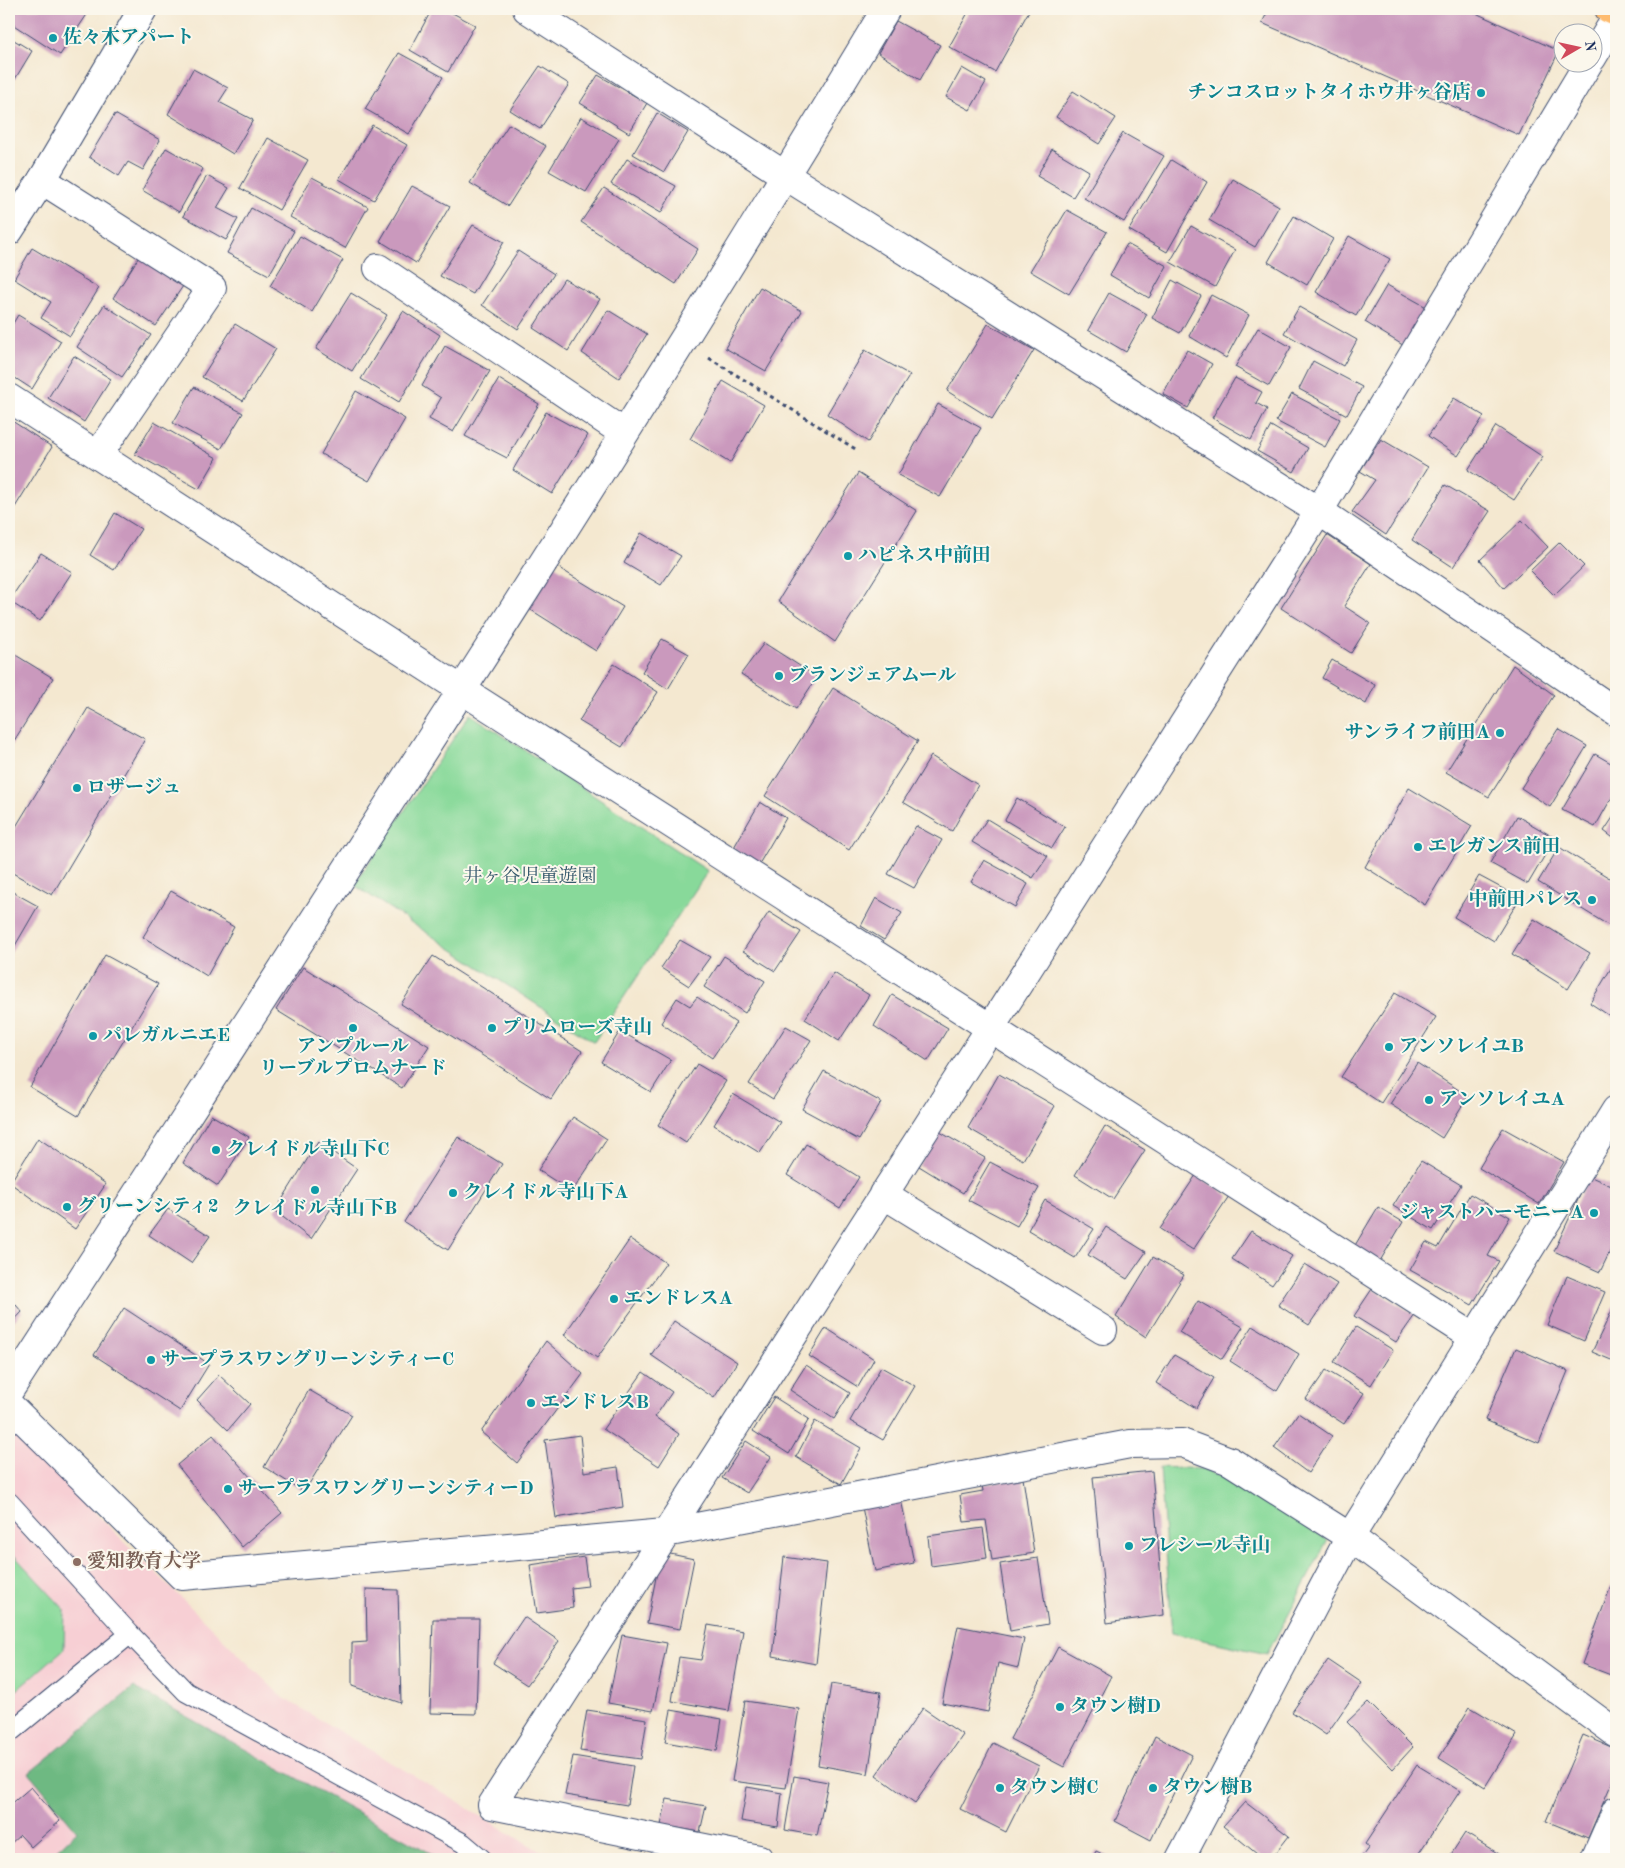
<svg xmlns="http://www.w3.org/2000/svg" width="1625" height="1868" viewBox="0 0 1625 1868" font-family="'Old Standard TT','Noto Serif JP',serif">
<rect width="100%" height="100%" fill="#fbf7ec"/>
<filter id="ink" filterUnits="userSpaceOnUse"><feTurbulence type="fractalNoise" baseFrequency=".02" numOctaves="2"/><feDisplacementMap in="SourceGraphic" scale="10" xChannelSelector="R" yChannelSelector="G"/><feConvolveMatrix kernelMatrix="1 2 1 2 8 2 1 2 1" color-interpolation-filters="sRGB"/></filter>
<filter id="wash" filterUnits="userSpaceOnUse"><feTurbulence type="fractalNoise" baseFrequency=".0096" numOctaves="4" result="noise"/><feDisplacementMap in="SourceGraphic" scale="20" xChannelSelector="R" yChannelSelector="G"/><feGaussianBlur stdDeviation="1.12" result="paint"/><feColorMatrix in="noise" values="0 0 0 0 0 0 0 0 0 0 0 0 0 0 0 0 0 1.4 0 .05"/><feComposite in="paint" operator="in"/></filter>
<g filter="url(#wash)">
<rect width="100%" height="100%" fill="#f4e8d0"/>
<!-- built -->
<path fill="#f7cfd4" d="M9,1428L282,1697L538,1850L609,1859H9Z"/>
<!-- green -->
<path fill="#88d99a" stroke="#52847c" d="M470,714L708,871L594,1042L354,885Z
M1160,1467L1204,1469L1243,1485L1328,1540L1267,1654L1172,1633Z
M9,1550L65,1610L64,1649L9,1697Z"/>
<!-- forest -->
<path fill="#6eb982" stroke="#447470" d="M134,1687L441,1859H339L331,1856L318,1859H47L77,1831L29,1773Z"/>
<g id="blocks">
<!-- building -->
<path fill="#ca99bd" d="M9,9H81L88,13L60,55L9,22Z
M432,9H445L475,25L448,72L410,50Z
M970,9H1030L995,72L949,47Z
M1269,9H1467L1559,51L1519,135L1262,23Z
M896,21L940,45L920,80L878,53Z
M9,37L32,51L9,89Z
M399,53L443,77L409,134L365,109Z
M540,66L569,84L540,129L510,110Z
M962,68L986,82L970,110L946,97Z
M193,69L228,88L219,102L253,120L233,154L168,114Z
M598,75L647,103L629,133L580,103Z
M1073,91L1116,118L1099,144L1056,117Z
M657,113L688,132L664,172L633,154Z
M115,114L160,140L143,170L128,162L119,176L89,157Z
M581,117L619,139L586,192L549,171Z
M509,124L546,146L508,206L470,183Z
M372,125L407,145L374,200L339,179Z
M1123,133L1164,156L1124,222L1084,198Z
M268,138L308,160L279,210L240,188Z
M166,148L203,169L179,212L142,190Z
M1052,149L1089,171L1073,197L1037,176Z
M627,159L676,186L661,213L611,184Z
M1171,160L1207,182L1167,252L1129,230Z
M207,176L229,188L217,208L238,219L226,240L183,216Z
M312,177L368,207L345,248L290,217Z
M1233,179L1279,206L1255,247L1209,220Z
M412,186L450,206L416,263L380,241Z
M604,188L698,249L676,284L581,222Z
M251,208L294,231L269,275L227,253Z
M1067,210L1107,232L1069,294L1030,271Z
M1294,216L1333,239L1307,285L1268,262Z
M473,225L504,242L473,294L440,276Z
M1191,226L1235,250L1215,287L1170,262Z
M300,236L343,260L312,312L270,286Z
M1349,236L1390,259L1356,316L1316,292Z
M1127,244L1167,266L1149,298L1110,275Z
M32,248L99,288L70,336L41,318L51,302L14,279Z
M518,251L554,274L518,329L482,305Z
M140,255L185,283L156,326L113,298Z
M564,279L600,299L568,351L533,328Z
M1172,280L1201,296L1180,333L1152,318Z
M1387,285L1430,309L1406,347L1365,322Z
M760,287L802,311L766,371L725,348Z
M351,293L387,315L352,371L316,349Z
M1109,293L1147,314L1126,352L1088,330Z
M1211,295L1249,315L1226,358L1189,336Z
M104,305L151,335L122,377L77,347Z
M1299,307L1357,340L1343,366L1284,333Z
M608,310L647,334L619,378L582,353Z
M403,311L440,335L399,402L361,379Z
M18,315L61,341L32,389L9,374V330Z
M235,324L276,349L243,401L202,377Z
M988,324L1034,350L992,419L947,391Z
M1258,328L1291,347L1269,386L1235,367Z
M445,346L490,371L453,432L429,419L441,398L422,386Z
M865,350L910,375L868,442L827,414Z
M1187,350L1212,364L1188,408L1163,394Z
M74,356L111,379L84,422L48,398Z
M1313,361L1362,387L1347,415L1299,389Z
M1235,378L1262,392L1256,403L1267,409L1251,440L1212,418Z
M499,379L539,404L507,458L465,436Z
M723,381L764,405L730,463L690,439Z
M194,387L243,413L221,449L173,423Z
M356,391L405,419L369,481L321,454Z
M1292,394L1340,419L1325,447L1276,421Z
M1454,398L1484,416L1458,456L1428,436Z
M938,404L981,428L940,497L898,475Z
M546,412L588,435L552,494L513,470Z
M9,419L52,447L9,517Z
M154,422L217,458L199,489L135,454Z
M1271,426L1308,448L1294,472L1257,451Z
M1496,426L1543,457L1514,500L1468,470Z
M1381,439L1428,467L1386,535L1352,512L1375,480L1360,471Z
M858,473L917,511L835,642L778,601Z
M1445,485L1490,511L1453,567L1412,540Z
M115,513L141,529L114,570L90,555Z
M1522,520L1548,547L1504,588L1480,560Z
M641,533L681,556L661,585L624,563Z
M1327,535L1371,564L1344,606L1370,623L1351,653L1281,608Z
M1560,542L1584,566L1554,595L1530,571Z
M41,553L72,572L40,621L9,601Z
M554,565L623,607L596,651L528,608Z
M662,639L689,654L668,689L642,672Z
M764,643L817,677L796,709L741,674Z
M9,651L53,678L9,749Z
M1332,660L1375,685L1366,704L1322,678Z
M614,664L658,692L622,747L579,721Z
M1513,665L1554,695L1489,797L1446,772Z
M833,688L918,741L849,850L765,796Z
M88,708L145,739L52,895L9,871V838Z
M1558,729L1587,746L1550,807L1521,788Z
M1595,754L1616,766V790L1595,827L1562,810Z
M931,756L978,785L952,831L903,802Z
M1409,788L1472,826L1425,905L1365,867Z
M1017,798L1065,827L1052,848L1005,820Z
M760,802L786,818L759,864L733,849Z
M1616,813V840L1604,831Z
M1517,816L1555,838L1528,884L1490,863Z
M987,819L1048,856L1033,878L972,842Z
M916,826L942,840L914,888L888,874Z
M1559,847L1616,882V918L1611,927L1538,882Z
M984,860L1028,884L1015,907L971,882Z
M1479,876L1520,898L1494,941L1454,917Z
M9,890L38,906L9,956Z
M171,891L234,927L207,976L143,937Z
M876,898L902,913L884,940L861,926Z
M769,912L801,932L775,971L743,951Z
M1534,919L1590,953L1568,989L1512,954Z
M680,940L710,957L689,986L661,968Z
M105,955L158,984L78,1116L30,1087Z
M433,956L582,1051L551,1099L401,1004Z
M724,956L765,981L745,1013L704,987Z
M1613,965L1616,966V1020L1590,1003Z
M303,967L429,1046L402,1088L276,1010Z
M834,973L869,995L839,1041L805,1019Z
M1395,993L1436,1017L1381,1103L1341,1077Z
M892,995L948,1028L928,1061L874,1026Z
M697,997L736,1023L712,1058L661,1023L677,998L690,1006Z
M786,1026L811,1040L773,1099L749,1084Z
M620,1031L671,1060L651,1092L601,1062Z
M1417,1063L1468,1096L1442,1138L1390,1104Z
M697,1064L726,1081L686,1143L658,1125Z
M824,1071L881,1102L859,1140L802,1109Z
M999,1074L1055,1106L1023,1160L968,1128Z
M733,1094L780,1122L760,1153L714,1125Z
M211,1115L249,1137L218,1186L183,1163Z
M573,1117L607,1139L572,1192L538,1170Z
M1105,1126L1145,1150L1113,1199L1075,1175Z
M1503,1128L1564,1162L1539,1204L1479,1168Z
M940,1132L985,1158L963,1193L919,1166Z
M458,1137L502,1164L448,1250L404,1222Z
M38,1138L106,1184L75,1229L10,1183Z
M318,1142L357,1169L311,1239L275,1211Z
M806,1144L859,1177L840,1208L787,1175Z
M1421,1161L1461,1185L1433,1230L1393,1206Z
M990,1162L1039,1188L1017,1226L968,1200Z
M1196,1175L1229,1196L1193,1250L1160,1229Z
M1589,1176L1616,1188V1239L1600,1272L1554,1251Z
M1470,1194L1510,1217L1488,1256L1499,1261L1472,1305L1410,1270L1426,1242L1438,1248Z
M1045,1200L1094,1229L1075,1258L1028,1230Z
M1378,1207L1403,1222L1380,1261L1354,1247Z
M168,1209L210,1236L191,1263L149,1235Z
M1106,1227L1146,1252L1127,1279L1088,1255Z
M1251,1231L1292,1256L1272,1285L1232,1259Z
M630,1239L666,1263L597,1358L564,1335Z
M1153,1257L1184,1275L1146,1337L1116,1317Z
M1305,1264L1337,1284L1309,1325L1278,1305Z
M1567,1276L1605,1292L1584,1341L1547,1325Z
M1372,1289L1415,1315L1396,1342L1354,1316Z
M9,1297L22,1312L9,1326Z
M1198,1301L1243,1327L1222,1359L1179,1332Z
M1616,1302V1362L1592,1352Z
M124,1308L209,1364L180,1411L94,1355Z
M674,1321L737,1362L714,1398L651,1355Z
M1253,1326L1299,1354L1277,1391L1230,1361Z
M1356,1327L1393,1350L1371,1385L1334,1362Z
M826,1328L874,1359L858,1387L809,1356Z
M546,1341L583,1374L517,1463L481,1432Z
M1516,1348L1568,1371L1539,1443L1485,1420Z
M1174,1355L1214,1378L1196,1408L1156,1383Z
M806,1365L850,1393L834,1419L790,1390Z
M881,1367L915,1386L883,1440L850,1421Z
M1326,1370L1364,1393L1344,1424L1306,1399Z
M643,1372L672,1392L655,1417L679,1434L659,1466L603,1429Z
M219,1375L250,1404L228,1430L197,1400Z
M309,1390L352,1415L304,1492L264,1467Z
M774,1397L809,1419L789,1454L753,1431Z
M1298,1413L1332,1436L1308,1473L1274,1448Z
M815,1421L861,1448L841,1484L796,1457Z
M213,1435L282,1513L242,1547L177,1465Z
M580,1435L584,1472L618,1467L623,1507L556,1518L545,1440Z
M746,1441L771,1457L747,1493L722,1478Z
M1152,1471L1164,1615L1107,1623L1093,1477Z
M1023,1478L1034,1553L992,1560L986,1520L964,1522L960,1495L983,1491L982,1485Z
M901,1499L914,1563L875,1571L862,1507Z
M983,1528L987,1558L931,1566L928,1536Z
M661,1552L694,1559L680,1629L647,1623Z
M584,1557L588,1586L571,1588L573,1608L537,1613L530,1565Z
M784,1557L827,1563L816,1664L773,1656Z
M1038,1558L1048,1624L1010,1631L1000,1564Z
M1611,1586L1616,1589V1677L1582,1664Z
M366,1589L398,1590L401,1703L352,1686V1643L367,1642Z
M524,1617L559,1641L527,1685L493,1663Z
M433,1619H479L476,1714L430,1713Z
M708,1625L743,1631L729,1711L672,1701L679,1657L701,1660Z
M958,1626L1024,1639L1018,1668L998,1663L988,1712L942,1703Z
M622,1635L667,1643L653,1711L608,1703Z
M1058,1647L1111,1676L1064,1767L1010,1739Z
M1328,1660L1362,1683L1326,1735L1292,1712Z
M831,1684L881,1692L868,1774L818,1765Z
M745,1701L799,1709L786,1788L732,1781Z
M1368,1702L1413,1747L1393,1769L1347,1722Z
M1470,1707L1517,1735L1485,1787L1439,1758Z
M923,1708L963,1735L915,1803L876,1775Z
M587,1710L647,1719L641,1759L580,1751Z
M671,1710L722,1719L717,1751L665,1742Z
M1583,1735L1616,1749V1773L1588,1838L1546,1821Z
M1155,1736L1192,1755L1151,1840L1115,1821Z
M993,1743L1039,1766L1006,1832L960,1809Z
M573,1756L633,1766L627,1805L565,1795Z
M1417,1765L1460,1791L1415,1859H1360L1369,1847L1365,1844Z
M794,1776L828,1782L817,1836L785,1830Z
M31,1787L60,1821L31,1847L20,1835L9,1845V1806Z
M747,1787L782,1793L778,1827L741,1821Z
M667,1799L706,1806L700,1832L661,1825Z
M1245,1802L1289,1836L1271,1859H1263L1223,1826Z
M1465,1833L1507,1859H1448Z
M1096,1851L1114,1859H1092Z"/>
</g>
</g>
<g filter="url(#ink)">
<use href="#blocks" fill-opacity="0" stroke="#3c4b6f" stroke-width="1"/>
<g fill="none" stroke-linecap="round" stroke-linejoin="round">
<!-- service casing -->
<g stroke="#3c4b6f" stroke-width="21">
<path id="service" d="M9,1502L130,1634L186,1692L463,1843L482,1859
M9,1733L130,1634"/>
</g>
<!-- minor casing -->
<g stroke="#3c4b6f" stroke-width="30">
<path id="minor" d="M527,9L786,176L1319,511L1616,712
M1592,58L1616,18
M42,180L212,288L98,455
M378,268L624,433
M9,398L462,690L1475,1338
M883,1194L1103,1330
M9,1391C305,933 605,477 886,9
M9,1405L182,1576L665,1533L1130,1444L1182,1443L1230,1461L1350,1537L1616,1733
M759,1859L492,1805L991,1027L1319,511L1589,62
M1180,1859L1350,1537L1616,1110
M1595,1859L1616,1811"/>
</g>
<!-- tertiary casing -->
<g stroke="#3c4b6f" stroke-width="30">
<path id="tertiary" d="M9,231L42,180L143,9"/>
</g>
<!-- primary casing -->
<g stroke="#3c4b6f" stroke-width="30">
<path id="primary" d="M1609,9L1616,12"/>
</g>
<!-- path -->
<path stroke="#3c4b6f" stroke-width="3" stroke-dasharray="4 4" stroke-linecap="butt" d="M709,358L857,450"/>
<!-- service -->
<use href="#service" stroke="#fff" stroke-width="19"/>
<!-- minor -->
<use href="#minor" stroke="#fff" stroke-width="28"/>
<!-- tertiary -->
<use href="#tertiary" stroke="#fff" stroke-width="28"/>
<!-- primary -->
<use href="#primary" stroke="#febc70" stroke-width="28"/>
</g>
</g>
<!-- markers -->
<g fill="#0f9aa8" stroke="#fbf7ec" stroke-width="2">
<circle cx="53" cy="38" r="5"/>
<circle cx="1481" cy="93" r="5"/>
<circle cx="848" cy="556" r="5"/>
<circle cx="779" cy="676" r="5"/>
<circle cx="1500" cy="733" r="5"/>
<circle cx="77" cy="788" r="5"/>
<circle cx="1418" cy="847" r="5"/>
<circle cx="1592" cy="900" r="5"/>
<circle cx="353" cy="1028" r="5"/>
<circle cx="492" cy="1028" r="5"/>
<circle cx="93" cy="1036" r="5"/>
<circle cx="1389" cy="1047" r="5"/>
<circle cx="1429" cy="1100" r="5"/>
<circle cx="216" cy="1150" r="5"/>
<circle cx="315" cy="1190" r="5"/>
<circle cx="453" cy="1193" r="5"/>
<circle cx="67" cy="1207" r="5"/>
<circle cx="1594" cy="1213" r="5"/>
<circle cx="614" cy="1299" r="5"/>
<circle cx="151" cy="1360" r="5"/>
<circle cx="531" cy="1403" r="5"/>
<circle cx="228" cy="1489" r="5"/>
<circle cx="1129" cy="1546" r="5"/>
<circle cx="1060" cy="1707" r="5"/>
<circle cx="1000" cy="1788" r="5"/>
<circle cx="1153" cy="1788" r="5"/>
</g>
<circle fill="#8d6e63" stroke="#fbf7ec" stroke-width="2" cx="77" cy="1562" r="5"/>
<g text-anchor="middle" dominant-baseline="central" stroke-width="4" stroke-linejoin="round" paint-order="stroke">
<!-- culture labels -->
<g font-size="19" font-weight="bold" fill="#0d838f" stroke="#fbf7ec" text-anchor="start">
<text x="63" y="38">佐々木アパート</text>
<text x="1471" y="93" text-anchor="end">チンコスロットタイホウ井ヶ谷店</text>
<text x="858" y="556">ハピネス中前田</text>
<text x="789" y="676">ブランジェアムール</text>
<text x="1490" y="733" text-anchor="end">サンライフ前田A</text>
<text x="87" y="788">ロザージュ</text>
<text x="1428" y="847">エレガンス前田</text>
<text x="1582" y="900" text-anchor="end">中前田パレス</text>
<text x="502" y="1028">プリムローズ寺山</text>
<text x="103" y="1036">パレガルニエE</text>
<text x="353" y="1047" text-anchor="middle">アンプルール<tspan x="353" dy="22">リーブルプロムナード</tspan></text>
<text x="1399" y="1047">アンソレイユB</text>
<text x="1439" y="1100">アンソレイユA</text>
<text x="226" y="1150">クレイドル寺山下C</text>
<text x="463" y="1193">クレイドル寺山下A</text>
<text x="77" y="1207">グリーンシティ2</text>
<text x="315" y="1209" text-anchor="middle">クレイドル寺山下B</text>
<text x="1584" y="1213" text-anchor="end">ジャストハーモニーA</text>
<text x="624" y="1299">エンドレスA</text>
<text x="161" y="1360">サープラスワングリーンシティーC</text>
<text x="541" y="1403">エンドレスB</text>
<text x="238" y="1489">サープラスワングリーンシティーD</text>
<text x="1139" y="1546">フレシール寺山</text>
<text x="1070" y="1707">タウン樹D</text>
<text x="1010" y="1788">タウン樹C</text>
<text x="1163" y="1788">タウン樹B</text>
</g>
<!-- park labels -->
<g font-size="19" fill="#365a6d" stroke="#fbf7ec">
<text x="530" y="877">井ヶ谷児童遊園</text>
</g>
<!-- education labels -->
<g font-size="19" font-weight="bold" fill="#785e54" stroke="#fbf7ec" text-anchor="start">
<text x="87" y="1562">愛知教育大学</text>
</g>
</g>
<!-- margin -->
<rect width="1625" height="1868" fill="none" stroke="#fbf7ec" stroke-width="30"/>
<!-- north arrow -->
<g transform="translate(1578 48) rotate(81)"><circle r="24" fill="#fbf7ec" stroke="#a1a7b3"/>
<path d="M0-4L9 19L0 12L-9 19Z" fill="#d1495b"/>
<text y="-8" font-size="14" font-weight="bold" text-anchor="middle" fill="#1b2f5e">N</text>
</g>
</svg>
